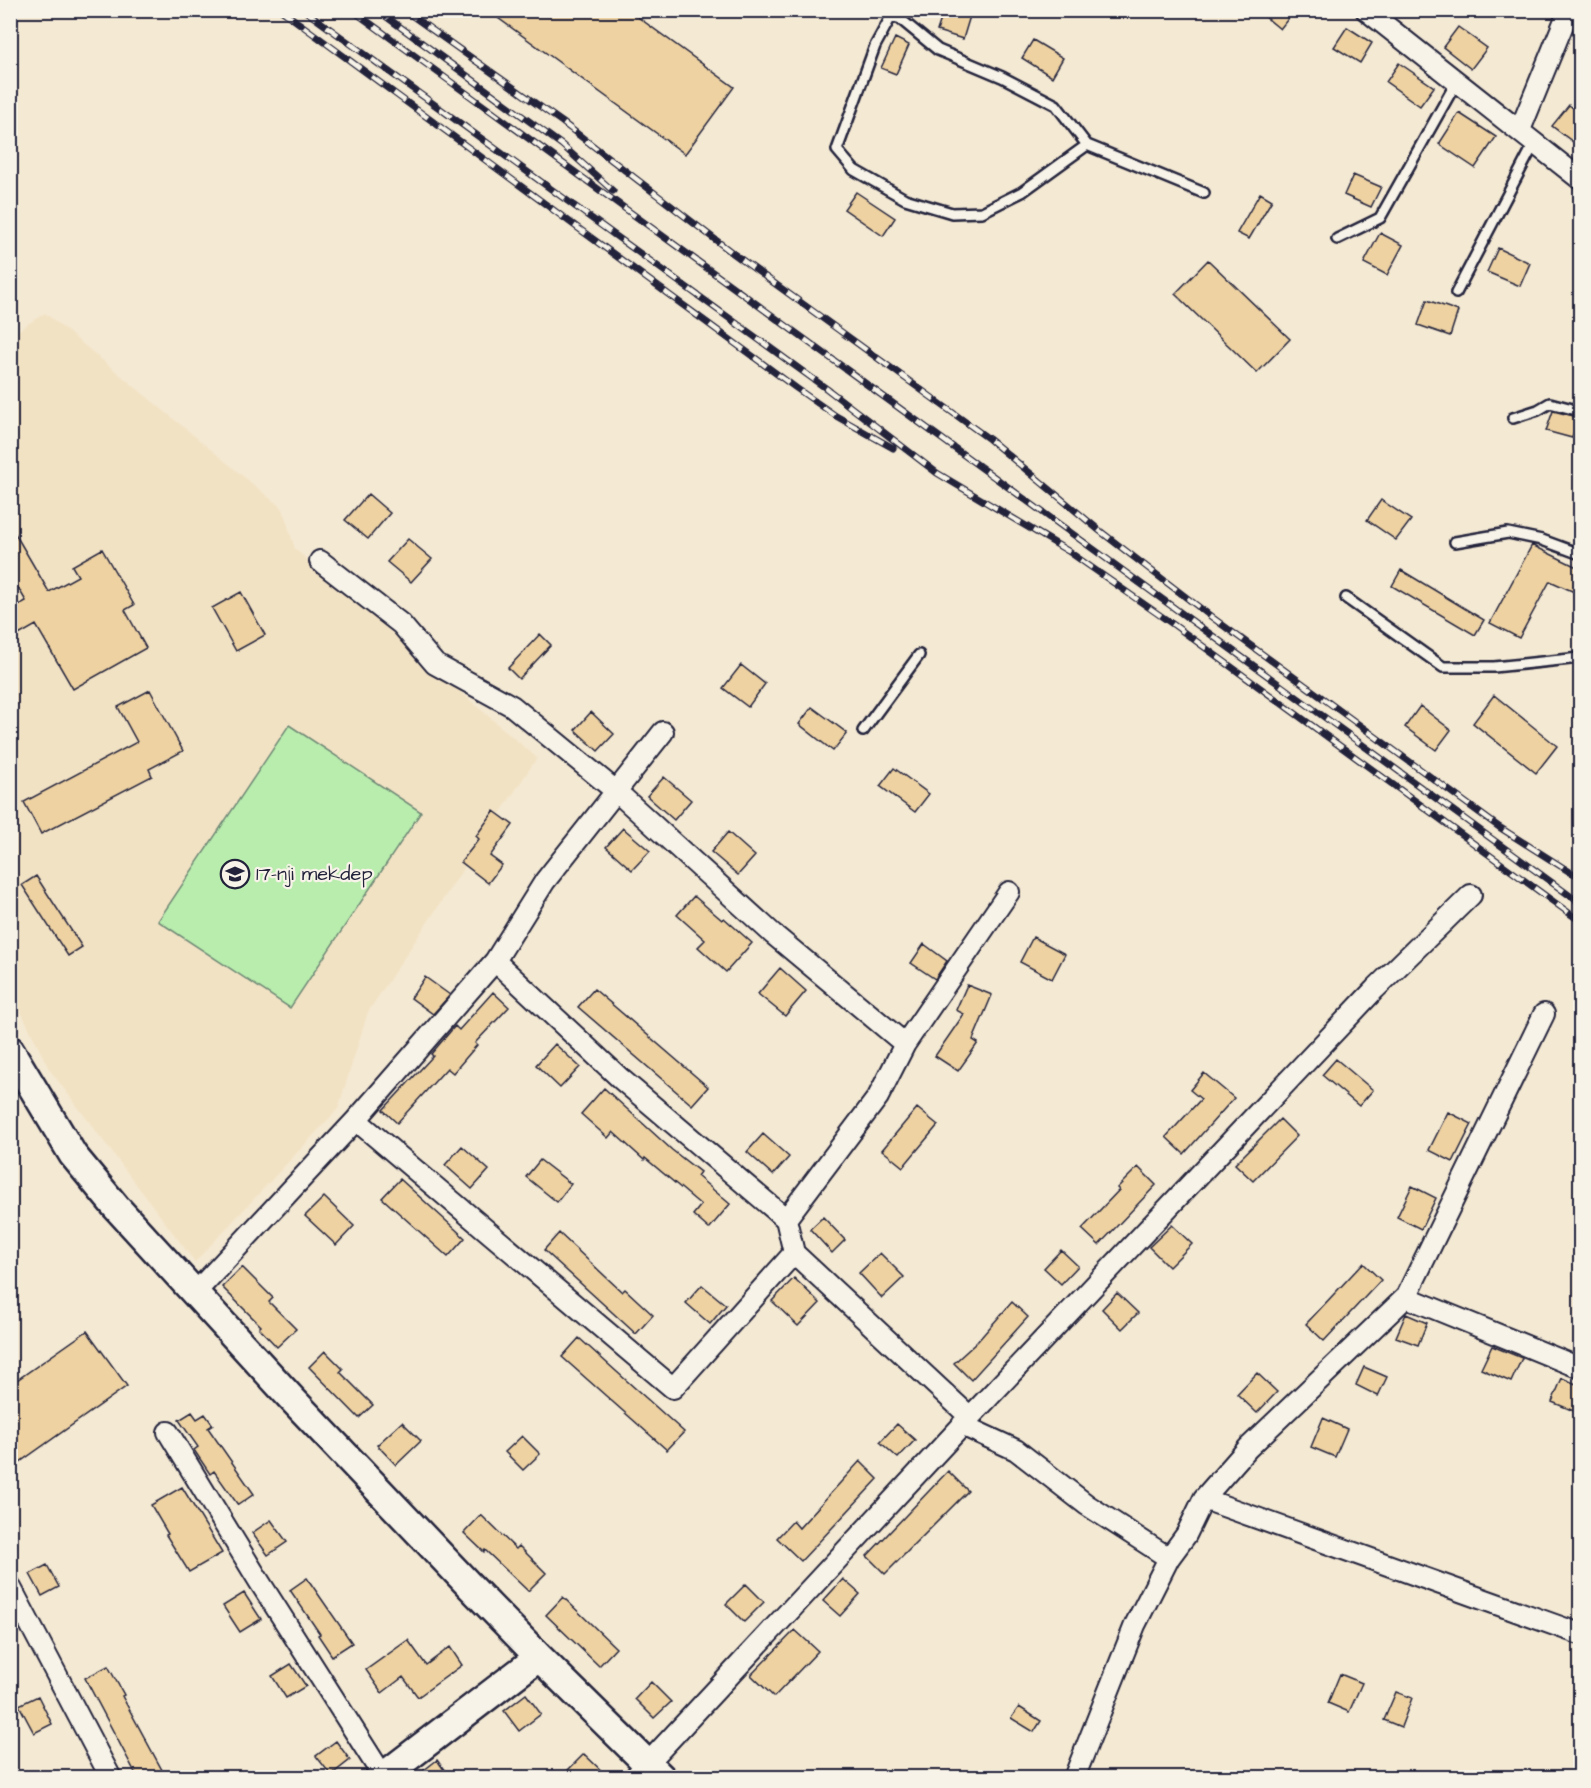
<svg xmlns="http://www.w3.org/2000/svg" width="1591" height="1788" viewBox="0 0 1591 1788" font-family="'Architects Daughter',sans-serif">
<rect width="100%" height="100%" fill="#f4e9d3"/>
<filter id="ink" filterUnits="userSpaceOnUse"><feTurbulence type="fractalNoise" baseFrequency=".0167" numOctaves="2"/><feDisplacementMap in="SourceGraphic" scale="12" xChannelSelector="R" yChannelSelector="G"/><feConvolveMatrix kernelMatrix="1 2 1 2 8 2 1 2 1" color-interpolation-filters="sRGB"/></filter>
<g filter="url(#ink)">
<!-- built -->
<path fill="#f2e2c4" d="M45,313L283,509L295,549L537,758L368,1012L338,1109L195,1262L49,1069L11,991V335Z"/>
<!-- green -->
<path fill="#b9edae" stroke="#6e8874" stroke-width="1.5" d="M289,725L421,812L290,1008L158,921Z"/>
<!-- building -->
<path fill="#eed2a2" stroke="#22223b" stroke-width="1.5" d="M487,10H628L734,87L685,154Z
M944,10H953L970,16L963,39L937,31Z
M1257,10H1295L1280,29Z
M1347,27L1372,43L1360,63L1334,47Z
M1458,27L1487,48L1471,69L1443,47Z
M895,38L909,45L896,74L881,68Z
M1033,40L1063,58L1052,77L1022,58Z
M1399,63L1434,87L1420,106L1386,82Z
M1569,105L1581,114V148L1552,126Z
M1459,113L1496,137L1475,168L1439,144Z
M1353,175L1381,187L1371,207L1344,195Z
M856,192L895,218L883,236L844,209Z
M1260,193L1272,200L1249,239L1237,233Z
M1380,233L1403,245L1387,275L1364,263Z
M1498,248L1530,263L1520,286L1487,272Z
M1208,260L1290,339L1257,373L1175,294Z
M1427,300L1458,311L1450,336L1418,325Z
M1553,411L1578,417L1572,438L1546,431Z
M368,494L390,513L368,539L345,520Z
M1381,500L1411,520L1396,540L1367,520Z
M10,525L49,592L78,576L72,566L102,549L134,605L125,610L146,648L73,689L36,625L10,640V610L26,601L10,574Z
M408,539L432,559L411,582L387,562Z
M1532,545L1581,569V595L1550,581L1519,638L1490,623Z
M1401,570L1484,620L1475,635L1392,586Z
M241,592L265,635L236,651L212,608Z
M540,634L551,645L519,679L508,668Z
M741,665L765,684L748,707L723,688Z
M150,690L183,751L149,769L152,776L41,834L24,802L137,742L118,707Z
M1494,695L1557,746L1536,773L1473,723Z
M1420,706L1451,730L1436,750L1405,727Z
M812,707L847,733L833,751L799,724Z
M591,712L614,734L598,751L575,730Z
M894,768L929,794L915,812L880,786Z
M664,777L691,800L674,820L647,796Z
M494,811L513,825L490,856L502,865L488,883L461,862L479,839L476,836Z
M623,828L650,851L632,870L606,847Z
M728,832L755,856L738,875L711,852Z
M36,876L82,947L68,956L22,885Z
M694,896L722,920L724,918L752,943L726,972L698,947L705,940L677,915Z
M1033,937L1065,954L1052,979L1020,962Z
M924,944L947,961L935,979L911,963Z
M780,968L806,991L785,1016L758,994Z
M425,977L450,995L433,1014L411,998Z
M967,985L992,995L973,1040L978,1043L958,1071L935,1056L964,1014L956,1010Z
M594,989L708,1087L692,1105L578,1007Z
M493,992L509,1007L475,1043L477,1045L453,1073L447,1068L397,1123L383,1110L433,1056L431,1054L455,1026L459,1030Z
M555,1044L580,1067L560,1088L536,1065Z
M1336,1059L1373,1090L1359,1106L1322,1075Z
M1204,1073L1234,1098L1184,1154L1166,1137L1201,1099L1190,1090Z
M604,1088L672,1150L700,1172L697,1176L730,1204L709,1229L693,1215L701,1205L645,1158L644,1160L613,1132L608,1138L581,1114Z
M917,1108L938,1125L903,1167L882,1150Z
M1448,1112L1472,1124L1453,1162L1429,1150Z
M1280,1119L1297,1136L1253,1181L1235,1164Z
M763,1134L789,1157L773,1175L747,1152Z
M462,1146L489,1170L472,1189L445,1165Z
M540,1160L571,1184L557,1202L526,1177Z
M1138,1167L1156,1185L1099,1245L1082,1229L1119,1190L1117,1188Z
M400,1179L465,1238L448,1257L382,1198Z
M1412,1186L1436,1198L1421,1229L1397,1217Z
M324,1197L354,1226L336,1245L305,1216Z
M823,1217L845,1240L832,1253L810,1229Z
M1172,1225L1192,1244L1169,1267L1149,1247Z
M559,1233L622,1292L625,1289L653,1315L636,1334L544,1250Z
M1061,1250L1078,1266L1061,1284L1044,1268Z
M880,1253L904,1277L882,1298L859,1273Z
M1363,1263L1381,1280L1324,1341L1306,1324Z
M242,1267L273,1298L269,1302L296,1329L277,1347L259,1328L261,1326L222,1287Z
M794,1278L820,1303L798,1326L772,1301Z
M702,1285L726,1305L710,1324L686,1303Z
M1117,1293L1138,1313L1122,1329L1102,1309Z
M1012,1302L1028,1317L971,1380L954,1363L977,1342Z
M1406,1314L1427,1323L1418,1345L1396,1337Z
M87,1331L127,1386L10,1469V1385Z
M579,1338L684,1432L667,1450L562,1357Z
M1492,1346L1522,1358L1511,1382L1481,1369Z
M325,1351L343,1369L340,1372L373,1405L359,1418L309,1367Z
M1364,1367L1387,1377L1378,1396L1356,1385Z
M1257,1373L1277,1392L1257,1413L1237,1394Z
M1562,1378L1581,1386V1414L1552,1402Z
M192,1412L197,1419L205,1414L213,1425L208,1428L254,1494L238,1505L214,1471L210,1474L194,1450L198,1447L179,1420Z
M1323,1418L1347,1429L1335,1457L1311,1447Z
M402,1422L421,1441L396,1465L377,1445Z
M897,1424L915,1440L898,1458L880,1442Z
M522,1436L540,1454L523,1470L505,1452Z
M860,1461L878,1479L801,1561L777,1538L793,1521L799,1528Z
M948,1471L968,1491L885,1574L867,1556Z
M182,1487L222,1553L189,1572L166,1535L168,1534L151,1505Z
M481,1515L516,1549L519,1546L546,1573L528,1591L485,1550L484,1552L464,1533Z
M271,1520L287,1542L268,1555L252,1533Z
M47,1565L59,1587L42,1596L30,1574Z
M307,1578L352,1643L332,1656L318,1635L320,1634L290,1590Z
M843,1579L860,1594L840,1616L823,1601Z
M746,1584L764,1602L744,1622L726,1604Z
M244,1593L261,1619L240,1632L223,1606Z
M563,1597L616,1648L599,1666L546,1615Z
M795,1630L818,1651L774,1697L751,1675Z
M408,1640L426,1665L450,1647L462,1665L418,1697L403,1677L382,1693L366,1670Z
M291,1664L306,1686L286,1698L272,1676Z
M108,1666L124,1695L122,1696L162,1770L148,1778H138L85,1678Z
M1340,1674L1362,1683L1349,1712L1328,1703Z
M651,1682L671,1702L654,1718L635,1699Z
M1396,1692L1412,1698L1401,1727L1384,1720Z
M526,1694L541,1714L519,1731L504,1711Z
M38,1696L52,1724L34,1733L19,1705Z
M1019,1707L1041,1721L1034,1732L1011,1718Z
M336,1741L350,1760L331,1775L316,1756Z
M584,1754L609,1778H560Z
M437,1760L450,1778H414Z"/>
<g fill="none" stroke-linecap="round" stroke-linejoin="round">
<!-- lane casing -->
<g stroke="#22223b" stroke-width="14">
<path id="lane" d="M1087,145L1022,192L982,212L952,213L905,199L854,170L837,150L875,46L893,13L938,50L1002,77L1056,105L1087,145L1204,193
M1337,239L1380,218L1457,81
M1456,293L1535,142
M1513,418L1538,410L1550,403L1580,411
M1455,542L1508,533L1542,540L1580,554
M1346,598L1443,667H1494L1580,658
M863,731L919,655"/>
</g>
<!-- street casing -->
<g stroke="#22223b" stroke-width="24">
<path id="street" d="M892,10L893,13
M1366,10L1580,179
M1520,130L1569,10
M320,561L401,624L435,664L512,706L617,792L773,934L905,1044
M495,961L621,1079L786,1219L794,1253L970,1417
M356,1120L673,1388L794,1253
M786,1219L878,1097L905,1044L1009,892
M194,1294L356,1120L495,961L545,881L663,732
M1406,1297L1580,1368
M962,1425L1016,1450L1087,1505L1169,1558
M168,1432L259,1581L383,1776
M1204,1499L1580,1634
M10,1586L111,1778
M634,1778L970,1417L1375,989L1471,895
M1074,1778L1135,1625L1169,1558L1186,1535L1204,1498L1248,1448L1406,1297L1544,1014"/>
</g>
<!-- secondary casing -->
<g stroke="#22223b" stroke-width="32">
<path id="secondary" d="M10,1050L73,1155L116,1207L292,1399L467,1583L539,1657L662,1778
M381,1778L539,1657"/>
</g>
<!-- lane -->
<use href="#lane" stroke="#f7f3e8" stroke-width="9"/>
<!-- street -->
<use href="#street" stroke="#f7f3e8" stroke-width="20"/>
<!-- secondary -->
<use href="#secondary" stroke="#f7f3e8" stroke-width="27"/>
<!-- rail casing -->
<g stroke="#22223b" stroke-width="7">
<path id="rail" d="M281,10L796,388L836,416L893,448
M304,10L827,389L937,473L1068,551L1174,625L1580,921
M352,10L1580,903
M377,10L562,145L613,191
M404,10L562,122L734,254L989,439L1100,531L1213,618L1499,827L1570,872L1580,876"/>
</g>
<!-- rail -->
<use href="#rail" stroke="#f7f3e8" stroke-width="4.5" stroke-dasharray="14" stroke-linecap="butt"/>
</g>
</g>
<!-- icons -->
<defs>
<g id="school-ring" transform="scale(1.5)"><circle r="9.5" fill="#f7f3e8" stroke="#22223b" stroke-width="1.5"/><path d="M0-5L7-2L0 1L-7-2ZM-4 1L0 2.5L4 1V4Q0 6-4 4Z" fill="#22223b"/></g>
</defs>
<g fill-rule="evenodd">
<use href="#school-ring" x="235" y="874"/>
</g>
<g text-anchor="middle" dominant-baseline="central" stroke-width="4.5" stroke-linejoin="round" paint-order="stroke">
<!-- poi labels -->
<g font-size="20" fill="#22223b" stroke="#f7f3e8" text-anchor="start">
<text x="256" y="874">17-nji mekdep</text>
</g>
</g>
<!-- margin -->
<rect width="1591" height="1788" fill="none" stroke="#f7f3e8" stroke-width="36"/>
<rect x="18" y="18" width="1555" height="1752" fill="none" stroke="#22223b" stroke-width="2" filter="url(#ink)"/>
</svg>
